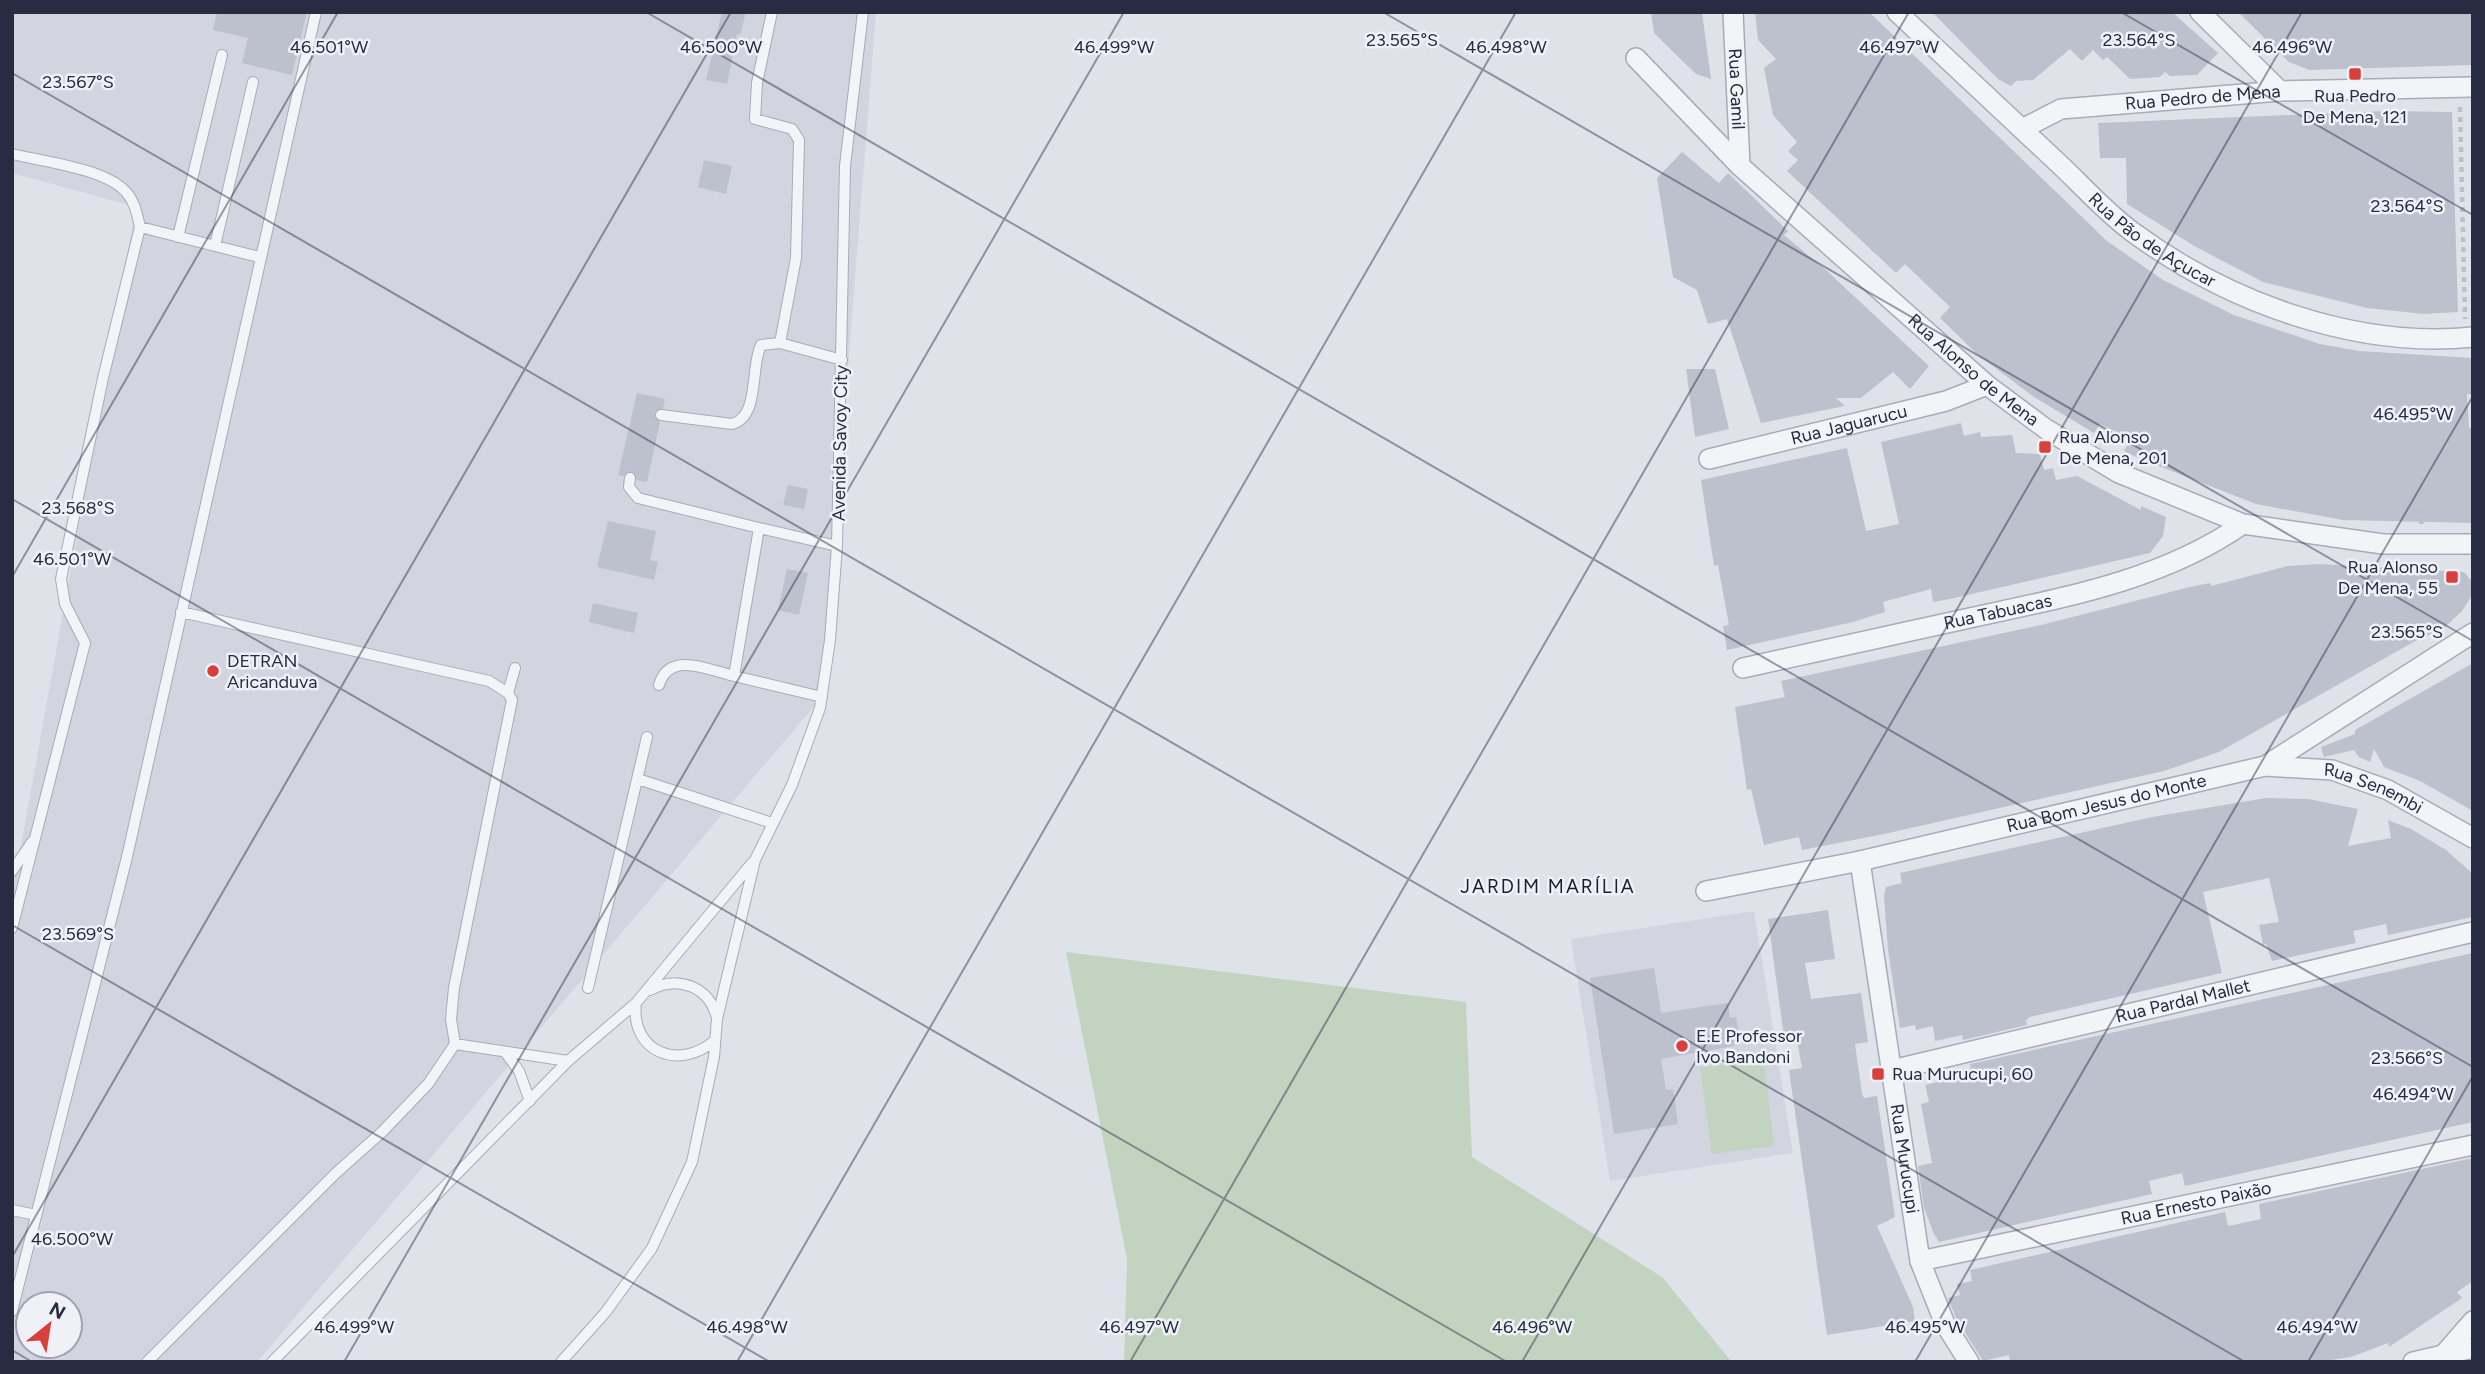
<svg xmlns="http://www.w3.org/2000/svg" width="2485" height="1374" viewBox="0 0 2485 1374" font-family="Figtree,sans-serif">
<rect width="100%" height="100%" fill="#e0e2ea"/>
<!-- built -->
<path fill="#d2d4df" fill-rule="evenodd" d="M12,12H876L822,697L257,1362H12V870L18,863L136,207L12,173ZM28,1304H70V1346H28Z
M1754,911L1793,1153L1610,1181L1571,939Z"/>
<!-- green -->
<path fill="#c2d4c0" d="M1066,952L1466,1002L1472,1157L1662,1277L1732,1362H1124L1127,1259Z
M1764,1059L1774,1146L1712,1154L1700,1068Z"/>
<!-- building -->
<path fill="#bdc0cd" d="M217,12H307L292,75L242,63L248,38L213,30Z
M722,12H746L740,35L737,34L727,84L706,80Z
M1651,12H1702L1711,79L1696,74L1654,33Z
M1755,12H1869L2107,241L2163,280L2234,315L2320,344L2359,351L2473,358V394H2467L2469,428H2473V523L2343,520L2256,504L2141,459L2124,451L2131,439L2100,424L2094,433L2034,397L1978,355L1940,318L1950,307L1905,264L1896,273L1787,171L1798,160L1788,151L1797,142L1773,115L1764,68L1776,59L1758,40Z
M1932,12H2172L2218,53L2197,75L2170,76L2165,72L2160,77L2130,79L2107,57L2103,60L2093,50L2082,61L2070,49L2033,80L2016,81L2011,86L1998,79Z
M2238,12H2473V65L2309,70L2289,62Z
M2385,111L2452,112L2458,312L2424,314L2367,308L2263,282L2196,247L2127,204L2126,158H2100L2098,123Z
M1682,152L1719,183L1728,173L1788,231L1784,235L1826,270L1929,366L1910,389L1893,372L1861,398H1836L1845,406L1761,423L1727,319L1708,324L1697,290L1673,277L1657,178Z
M704,160L732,166L726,194L698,187Z
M1686,369H1715L1729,429L1695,437Z
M637,393L665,399L663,408L654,413L660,422L647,482L637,480L631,471L623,476L618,475Z
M1961,423L1964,436L1980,432L1981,437L2012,435L2016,453L2040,454L2044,470L2053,468L2056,480L2077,476L2141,510V506L2166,517L2163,536L2150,553L1950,599L1933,602L1931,589L1883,602L1885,612L1853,622L1727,650L1723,626L1729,625L1718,565L1714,566L1701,480L1847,448L1866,531L1899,524L1881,442Z
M788,485L808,489L804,509L783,505Z
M608,521L656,531L650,560L658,562L654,580L597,567Z
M2318,564L2464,572L2473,583V594L2462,611L2443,629L2417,640L2219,752L2164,771L1884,834L1802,850L1799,837L1764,845L1751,789L1747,790L1735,707L1785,697L1781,681L2041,625L2190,587L2210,583L2211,586L2288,566Z
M787,569L808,573L799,615L778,610Z
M593,603L638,613L634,633L589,622Z
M2473,663V811L2420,781L2384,767L2374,749L2370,762L2359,757L2354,750L2324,757L2321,747L2355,734V730Z
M2266,798L2308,799L2358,809L2348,846L2391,838L2388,820L2411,829L2446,850L2473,874V917L2388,935L2386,924L2353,931L2356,943L2272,961L2266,944L2263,945L2259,925L2279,922L2269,878L2203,892L2222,973L2030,1017L2026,1020L2027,1025L1963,1040L1962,1035L1935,1041L1933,1026L1916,1030L1915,1025L1900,1028L1888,950L1884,896L1886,887L1902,883L1900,873L2152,817Z
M1828,910L1835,959L1805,963L1811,999L1861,993L1868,1042L1855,1044L1862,1094L1864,1098L1877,1096L1895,1217L1877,1226L1913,1307L1915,1321L1827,1335L1789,1070L1802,1068L1796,1035L1784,1037L1768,919Z
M2473,953V1122L2185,1186L2182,1173L2149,1181L2152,1194L1939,1242L1934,1234L1924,1208L1918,1166L1932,1163L1921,1104L1929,1102L1925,1085L1958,1077L1957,1072L1971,1069L1970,1064Z
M1654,968L1661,1013L1728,1003L1730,1018L1736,1017L1740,1041L1734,1042V1046L1661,1059L1666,1090L1673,1089L1678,1124L1614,1134L1590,978Z
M2473,1158V1281L2457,1292L2462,1298L2389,1347L2388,1343L2351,1357L2317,1362H2010L2009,1355L1983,1361L1956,1318L1948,1298L1960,1295L1957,1284L1972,1281L1970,1270L2225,1212L2228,1226L2261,1219L2259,1204Z"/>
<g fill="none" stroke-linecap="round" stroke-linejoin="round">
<!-- service casing -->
<g stroke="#a8abb8" stroke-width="12">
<path id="service" d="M772,12L757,83L755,119L792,129L799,140L796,258L780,343L842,360
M12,154C42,161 106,169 126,192C135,202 137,214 140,227
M178,237L222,55
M215,246L253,82
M661,415L732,424C760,417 750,367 761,345L780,343
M630,478L629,487L638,498L759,528
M734,676L822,697
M659,685C669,650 709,670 734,676L759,528L837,546
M508,693L515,668
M638,779L772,823
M12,871L32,842
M12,928L85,643L65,604L61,579L103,378L140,227L259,257
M588,988L647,737
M650,990C678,975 709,986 717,1018
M636,1003C630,1052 679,1071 714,1041
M455,1044L568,1061
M506,1053L519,1071L530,1101
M12,1210L36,1215
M12,1311L127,857L316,12
M147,1362L336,1173L382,1132L428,1084L455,1044L451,1019L454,988L512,700L508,693L489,681L181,612
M272,1362L568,1061L636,1003L752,863
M561,1362L605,1313L652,1248L692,1162L714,1057L717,1019L755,860L792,785L820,708L830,640L837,546L845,166L863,12"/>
</g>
<!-- minor casing -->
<g stroke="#a8abb8" stroke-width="22">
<g id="minor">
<path id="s1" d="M1733,12L1740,166"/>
<path id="s2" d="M1897,12C1950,62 2003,111 2056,161C2082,185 2106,213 2134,233C2228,302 2355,349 2473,337"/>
<path d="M2200,12L2280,91"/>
<path id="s3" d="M1636,58L1740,166L1987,385L2046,429L2119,473L2243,524L2383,544H2473"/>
<path id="s4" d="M2022,129L2061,109L2280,91L2473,87"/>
<path id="s5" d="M1709,459L1946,401L1987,385"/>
<path id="s6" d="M1743,668C1814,652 1885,636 1956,621C2055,599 2158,583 2243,524"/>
<path id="s7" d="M2265,766L2332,770L2388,790L2473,838"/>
<path id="s8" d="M1860,861L1920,1261L1945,1324L1969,1362"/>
<path id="s9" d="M1706,891L1860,861L2265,766L2473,633"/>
<path id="s10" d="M1892,1070L2473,932"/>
<path id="s11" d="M1920,1261L2473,1145"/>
<path d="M2446,1352L2473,1321"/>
<path d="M2413,1362L2473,1348"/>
</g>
</g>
<!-- path -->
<path stroke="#bec0c9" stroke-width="4.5" stroke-dasharray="5 5" stroke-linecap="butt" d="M2460,107L2465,319
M2421,524L2426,358"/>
<!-- service -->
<use href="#service" stroke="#f3f4f8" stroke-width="10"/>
<!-- minor -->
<use href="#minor" stroke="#f3f4f8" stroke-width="19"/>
</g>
<!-- ticks -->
<path fill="none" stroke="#272c42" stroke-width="2" stroke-opacity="0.45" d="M646,12L2473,1067M1383,12L2473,641M2121,12L2473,215M12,73L2245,1362M12,499L1507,1362M12,577L338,12M12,925L770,1362M12,1257L731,12M12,1350L32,1362M344,1362L1124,12M737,1362L1516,12M1130,1362L1909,12M1522,1362L2302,12M1915,1362L2473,396M2308,1362L2473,1076"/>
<!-- markers -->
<g fill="#d7403d" stroke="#f0f1f7" stroke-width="2.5">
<rect x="2348" y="67" width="14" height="14" rx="3.5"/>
<rect x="2038" y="440" width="14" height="14" rx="3.5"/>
<rect x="2445" y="570" width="14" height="14" rx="3.5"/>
<circle cx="213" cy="671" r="7"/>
<circle cx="1682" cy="1046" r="7"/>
<rect x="1871" y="1067" width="14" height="14" rx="3.5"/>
</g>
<g text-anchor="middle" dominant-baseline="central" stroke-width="5" stroke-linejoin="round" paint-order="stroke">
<!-- street labels -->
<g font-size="18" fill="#272c42" stroke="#f0f1f7">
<text stroke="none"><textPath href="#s1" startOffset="77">Rua Gamil</textPath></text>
<text stroke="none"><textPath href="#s4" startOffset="186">Rua Pedro de Mena</textPath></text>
<text stroke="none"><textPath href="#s2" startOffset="343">Rua Pão de Açucar</textPath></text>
<text stroke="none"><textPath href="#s3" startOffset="460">Rua Alonso de Mena</textPath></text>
<text stroke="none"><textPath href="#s5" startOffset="144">Rua Jaguarucu</textPath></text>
<text transform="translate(840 443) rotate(-89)">Avenida Savoy City</text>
<text stroke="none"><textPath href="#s6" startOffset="261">Rua Tabuacas</textPath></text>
<text stroke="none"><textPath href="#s7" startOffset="112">Rua Senembi</textPath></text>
<text stroke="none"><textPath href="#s9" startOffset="410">Rua Bom Jesus do Monte</textPath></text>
<text stroke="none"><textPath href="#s10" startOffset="299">Rua Pardal Mallet</textPath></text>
<text stroke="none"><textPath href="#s8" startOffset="301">Rua Murucupi</textPath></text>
<text stroke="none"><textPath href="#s11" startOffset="282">Rua Ernesto Paixão</textPath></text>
</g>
<!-- poi labels -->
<g font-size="18" fill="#272c42" stroke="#f0f1f7" text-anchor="start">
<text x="2355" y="96" text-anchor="middle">Rua Pedro<tspan x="2355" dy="21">De Mena, 121</tspan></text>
<text x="2059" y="437">Rua Alonso<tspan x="2059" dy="21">De Mena, 201</tspan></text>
<text x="2438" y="567" text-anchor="end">Rua Alonso<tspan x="2438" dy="21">De Mena, 55</tspan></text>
<text x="227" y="661">DETRAN<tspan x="227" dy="21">Aricanduva</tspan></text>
<text x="1696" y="1036">E.E Professor<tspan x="1696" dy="21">Ivo Bandoni</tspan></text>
<text x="1892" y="1074">Rua Murucupi, 60</text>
</g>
<!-- neighbourhood labels -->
<g font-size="19" letter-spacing="2" fill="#1a1e33" stroke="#f0f1f7">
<text x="1548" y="886">JARDIM MARÍLIA</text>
</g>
</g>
<g font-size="18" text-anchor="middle" fill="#272c42" stroke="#f0f1f7" stroke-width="5" stroke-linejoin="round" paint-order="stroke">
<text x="1402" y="46">23.565°S</text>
<text x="2139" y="46">23.564°S</text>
<text x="1114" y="53">46.499°W</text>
<text x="1506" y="53">46.498°W</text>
<text x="1899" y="53">46.497°W</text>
<text x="2292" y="53">46.496°W</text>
<text x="329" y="53">46.501°W</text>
<text x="721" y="53">46.500°W</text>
<text x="78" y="88">23.567°S</text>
<text x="2407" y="212">23.564°S</text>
<text x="2413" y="420">46.495°W</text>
<text x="78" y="514">23.568°S</text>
<text x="72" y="565">46.501°W</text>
<text x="2407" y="638">23.565°S</text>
<text x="78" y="940">23.569°S</text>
<text x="2407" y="1064">23.566°S</text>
<text x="2413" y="1100">46.494°W</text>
<text x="72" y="1245">46.500°W</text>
<text x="354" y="1333">46.499°W</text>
<text x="747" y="1333">46.498°W</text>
<text x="1139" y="1333">46.497°W</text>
<text x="1532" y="1333">46.496°W</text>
<text x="1925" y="1333">46.495°W</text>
<text x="2317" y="1333">46.494°W</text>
</g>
<!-- border -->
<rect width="2485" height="1374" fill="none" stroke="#272c42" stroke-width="28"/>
<!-- north arrow -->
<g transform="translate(49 1325) rotate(30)"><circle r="33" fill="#f0f1f7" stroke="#a0a2af" stroke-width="2"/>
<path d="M0-5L12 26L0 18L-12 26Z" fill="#d7403d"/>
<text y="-10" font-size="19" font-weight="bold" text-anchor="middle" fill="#272c42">N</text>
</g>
</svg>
